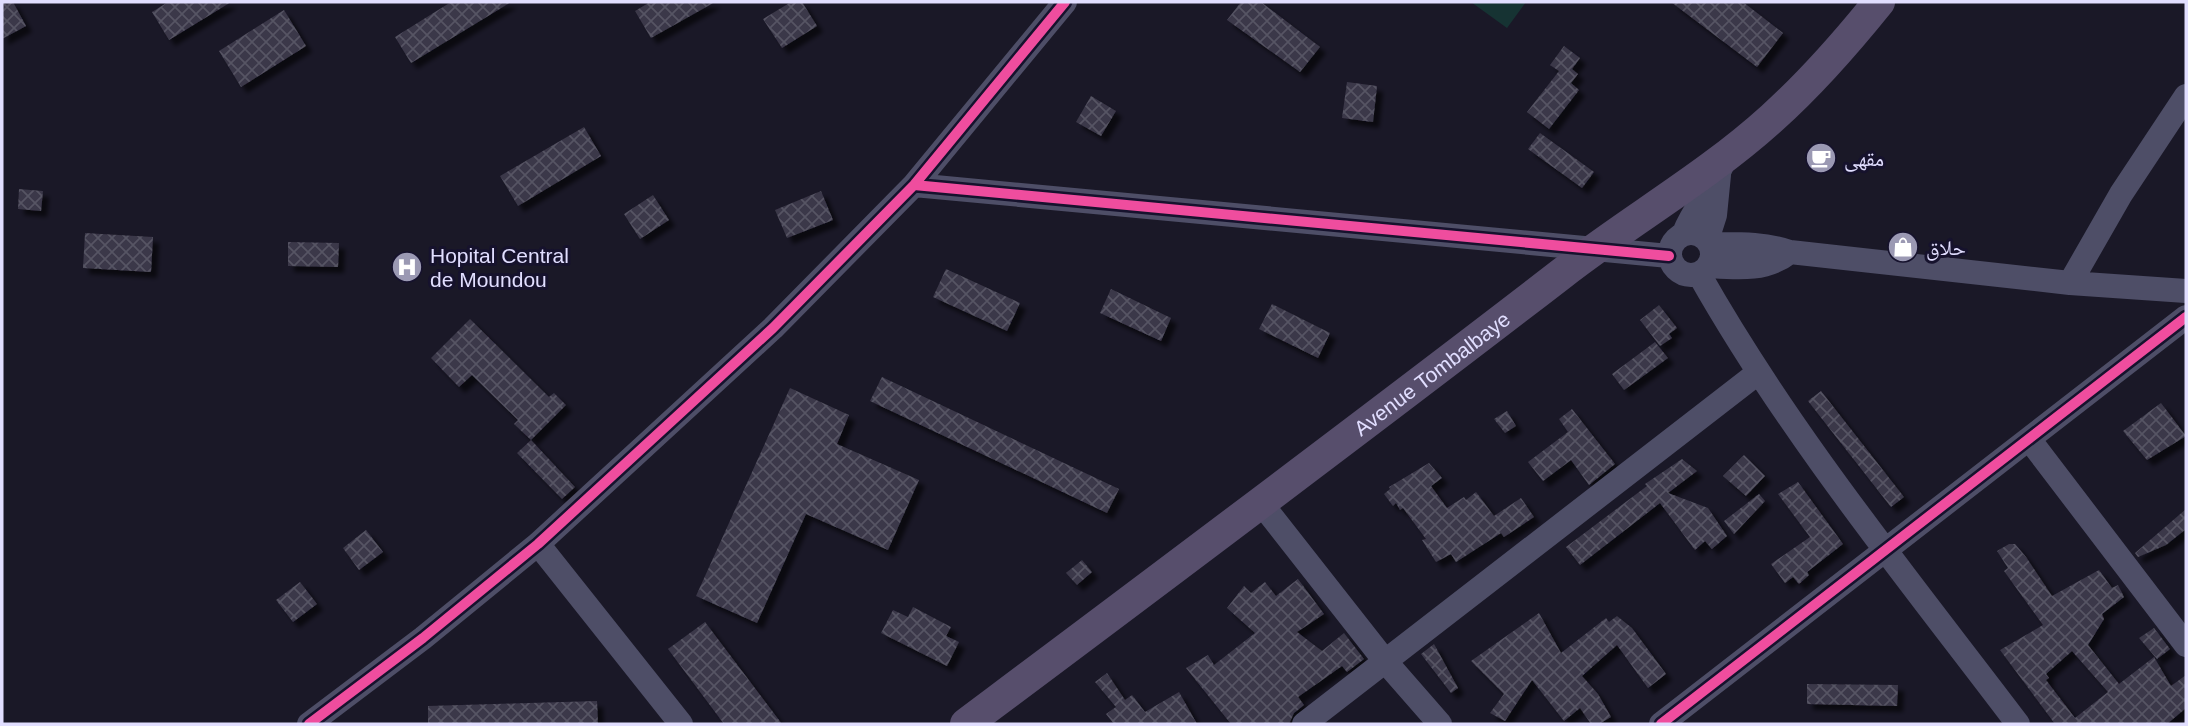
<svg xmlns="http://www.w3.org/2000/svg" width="2188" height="726" viewBox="0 0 2188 726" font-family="Helvetica,'Noto Naskh Arabic',sans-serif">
<defs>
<pattern id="building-cross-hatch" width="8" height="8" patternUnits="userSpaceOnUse" patternTransform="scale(1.75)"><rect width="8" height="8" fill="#3a3748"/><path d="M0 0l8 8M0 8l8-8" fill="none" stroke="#565463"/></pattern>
<filter id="shadow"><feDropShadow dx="6" dy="6" stdDeviation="2" flood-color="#0009"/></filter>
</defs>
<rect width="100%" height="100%" fill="#1a1827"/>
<!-- green -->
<path fill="#163333" d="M1471,2H1526L1507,28Z"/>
<!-- building -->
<path fill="url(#building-cross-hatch)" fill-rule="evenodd" filter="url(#shadow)" d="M2,2H13L26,26L2,39Z
M168,2H231L169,40L152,12Z
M451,2H511L411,63L395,37Z
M650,2H715L651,38L635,11Z
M791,2H802L817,26L782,48L763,19Z
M1241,2H1261L1320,47L1300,72L1227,20Z
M1671,2H1743L1783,33L1757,67Z
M284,10L306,46L241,87L219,51Z
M1564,46L1580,58L1572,69L1578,74L1571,83L1579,90L1549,129L1527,112L1559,71L1550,65Z
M1347,82L1377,86L1373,122L1342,118Z
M1091,96L1116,111L1101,136L1076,122Z
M584,127L601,156L518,206L500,176Z
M1540,133L1594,172L1582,188L1528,149Z
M19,189L43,191L41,211L18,209Z
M821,191L833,220L787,238L775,210Z
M653,195L669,220L640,239L624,214Z
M85,233L153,237L151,272L83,268Z
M288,242L339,243L338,267L288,266Z
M946,269L1020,303L1007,331L933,297Z
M1111,289L1171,318L1161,341L1100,313Z
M1272,304L1330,333L1318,358L1259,329Z
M1659,305L1677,328L1669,334L1672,338L1660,346L1640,320Z
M470,319L549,397L554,393L566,405L531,440L514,424L518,420L472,375L459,387L431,358Z
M1655,342L1668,358L1624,390L1612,374Z
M882,377L1119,489L1107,513L870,401Z
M790,388L849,415L837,444L919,480L888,550L806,514L757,623L696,596Z
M1821,391L1904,497L1891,507L1808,401Z
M2161,403L2186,436L2147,460L2123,431Z
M1572,409L1615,464L1589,485L1571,460L1543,481L1528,462L1568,432L1559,419Z
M1507,411L1516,426L1505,433L1494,419Z
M531,440L575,487L562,499L517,453Z
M1744,455L1765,476L1746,496L1723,476Z
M1682,459L1697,471L1668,493L1708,508L1727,536L1712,549L1705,541L1695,550L1660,503L1580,565L1566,547L1647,486L1645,484Z
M1429,463L1442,478L1431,486L1447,508L1464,497L1466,500L1476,492L1494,516L1521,498L1534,517L1504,537L1501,533L1456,562L1451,554L1436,562L1422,540L1426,539L1403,508L1400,510L1396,503L1393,506L1384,494L1390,489L1389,487Z
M1798,482L1843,544L1807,572L1809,575L1799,584L1793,577L1785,583L1771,564L1810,537L1778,494Z
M1759,494L1765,501L1734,534L1724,521Z
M2186,509V529L2166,545L2138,557L2135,553Z
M366,530L383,552L359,570L343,548Z
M2009,544H2015L2026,557L2052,596L2099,570L2112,588L2118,585L2124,597L2102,614L2104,619L2088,645L2119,684L2154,657L2171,686L2186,675V708L2167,724H2055L2000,650L2043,625L2004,571L2008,568L1997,551ZM2072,651L2108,692L2075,718L2046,680L2049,678L2046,674Z
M1082,560L1092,572L1077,585L1066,573Z
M1298,579L1324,614L1297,632L1322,651L1344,633L1364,659L1347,672L1342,666L1298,697L1304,705L1294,713L1289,724H1231L1186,668L1208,655L1214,665L1255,633L1227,608L1244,586L1251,593L1265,582L1276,596Z
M300,582L317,604L293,622L276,600Z
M913,607L951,627L946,636L959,642L947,666L881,633L893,610L908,617Z
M1539,613L1561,653L1606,618L1609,622L1617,616L1632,628L1666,674L1648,688L1617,645L1582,676L1598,694L1611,717L1599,724H1591L1580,708L1564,721L1532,680L1505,721L1490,713L1504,694L1471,661Z
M705,622L782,724H724L668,649Z
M2154,628L2170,649L2157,659L2139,638Z
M1434,644L1458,688L1451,693L1421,654Z
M1107,673L1125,700L1132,695L1145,712L1179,692L1197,724H1114L1106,714L1116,707L1095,682Z
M1807,684L1898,685L1897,706L1807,704Z
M597,701L598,724H428V706Z"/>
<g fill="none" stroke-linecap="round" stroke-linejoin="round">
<!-- minor -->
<path stroke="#4e4e67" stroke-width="24" d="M914,185L1669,256
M1670 254a21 21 0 1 1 42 0a21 21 0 1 1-42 0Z
M1684,233C1694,207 1714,187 1724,161
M1707,240L1715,215L1719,175
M1710,244C1738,244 1764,243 1790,252L2070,283L2186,291
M1709,266C1738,268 1766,271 1790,252
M1699,274C1788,432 1909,580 2018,724
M2070,283L2121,194L2186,96
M2029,439L2186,645
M1261,503L1385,661L1440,724
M538,544L681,724
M309,724L423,638L538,544L773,328L914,185L1065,2
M1304,724L1759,372
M1661,724L2186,317"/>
<!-- major -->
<path stroke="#574e6c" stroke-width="32" id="s1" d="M966,724C1165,575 1363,427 1560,275C1629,221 1707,177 1772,118C1811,83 1846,43 1879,2"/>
<!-- cycleway casing -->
<g stroke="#16122d" stroke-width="15">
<path id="cycleway" d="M914,185L1669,256
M309,724L423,638L538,544L773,328L914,185L1065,2
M1661,724L2186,317"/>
</g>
<!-- cycleway -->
<use href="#cycleway" stroke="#ef4d9e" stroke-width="10"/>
</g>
<!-- icons -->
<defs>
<g id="cafe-disc" transform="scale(1.575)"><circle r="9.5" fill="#9b99b3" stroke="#16122d"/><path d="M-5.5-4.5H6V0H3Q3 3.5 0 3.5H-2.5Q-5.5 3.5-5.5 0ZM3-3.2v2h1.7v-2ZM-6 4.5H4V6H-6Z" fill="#fff"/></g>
<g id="shop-disc" transform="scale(1.575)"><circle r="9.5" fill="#9b99b3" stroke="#16122d"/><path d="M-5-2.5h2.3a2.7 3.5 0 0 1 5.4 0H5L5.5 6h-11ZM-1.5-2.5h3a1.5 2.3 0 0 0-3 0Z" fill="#fff"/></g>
<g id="hospital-disc" transform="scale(1.575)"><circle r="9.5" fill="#9b99b3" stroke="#16122d"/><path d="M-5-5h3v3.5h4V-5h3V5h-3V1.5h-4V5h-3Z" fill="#fff"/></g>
</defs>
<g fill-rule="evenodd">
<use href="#cafe-disc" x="1821" y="158"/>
<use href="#shop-disc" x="1903" y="247"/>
<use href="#hospital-disc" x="407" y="267"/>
</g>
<g text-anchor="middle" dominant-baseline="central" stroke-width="6" stroke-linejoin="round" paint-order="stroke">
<!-- poi labels -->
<g font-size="21" fill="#e1deff" stroke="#16122d" text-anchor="start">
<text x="1844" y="158">مقهى</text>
<text x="1926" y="247">حلاق</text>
<text x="430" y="255">Hopital Central<tspan x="430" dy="24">de Moundou</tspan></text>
</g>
<!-- street labels -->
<g font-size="21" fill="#e1deff" stroke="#16122d">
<text stroke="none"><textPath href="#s1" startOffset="583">Avenue Tombalbaye</textPath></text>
</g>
</g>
<!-- border -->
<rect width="2188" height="726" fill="none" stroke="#e1deff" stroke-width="7"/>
</svg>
